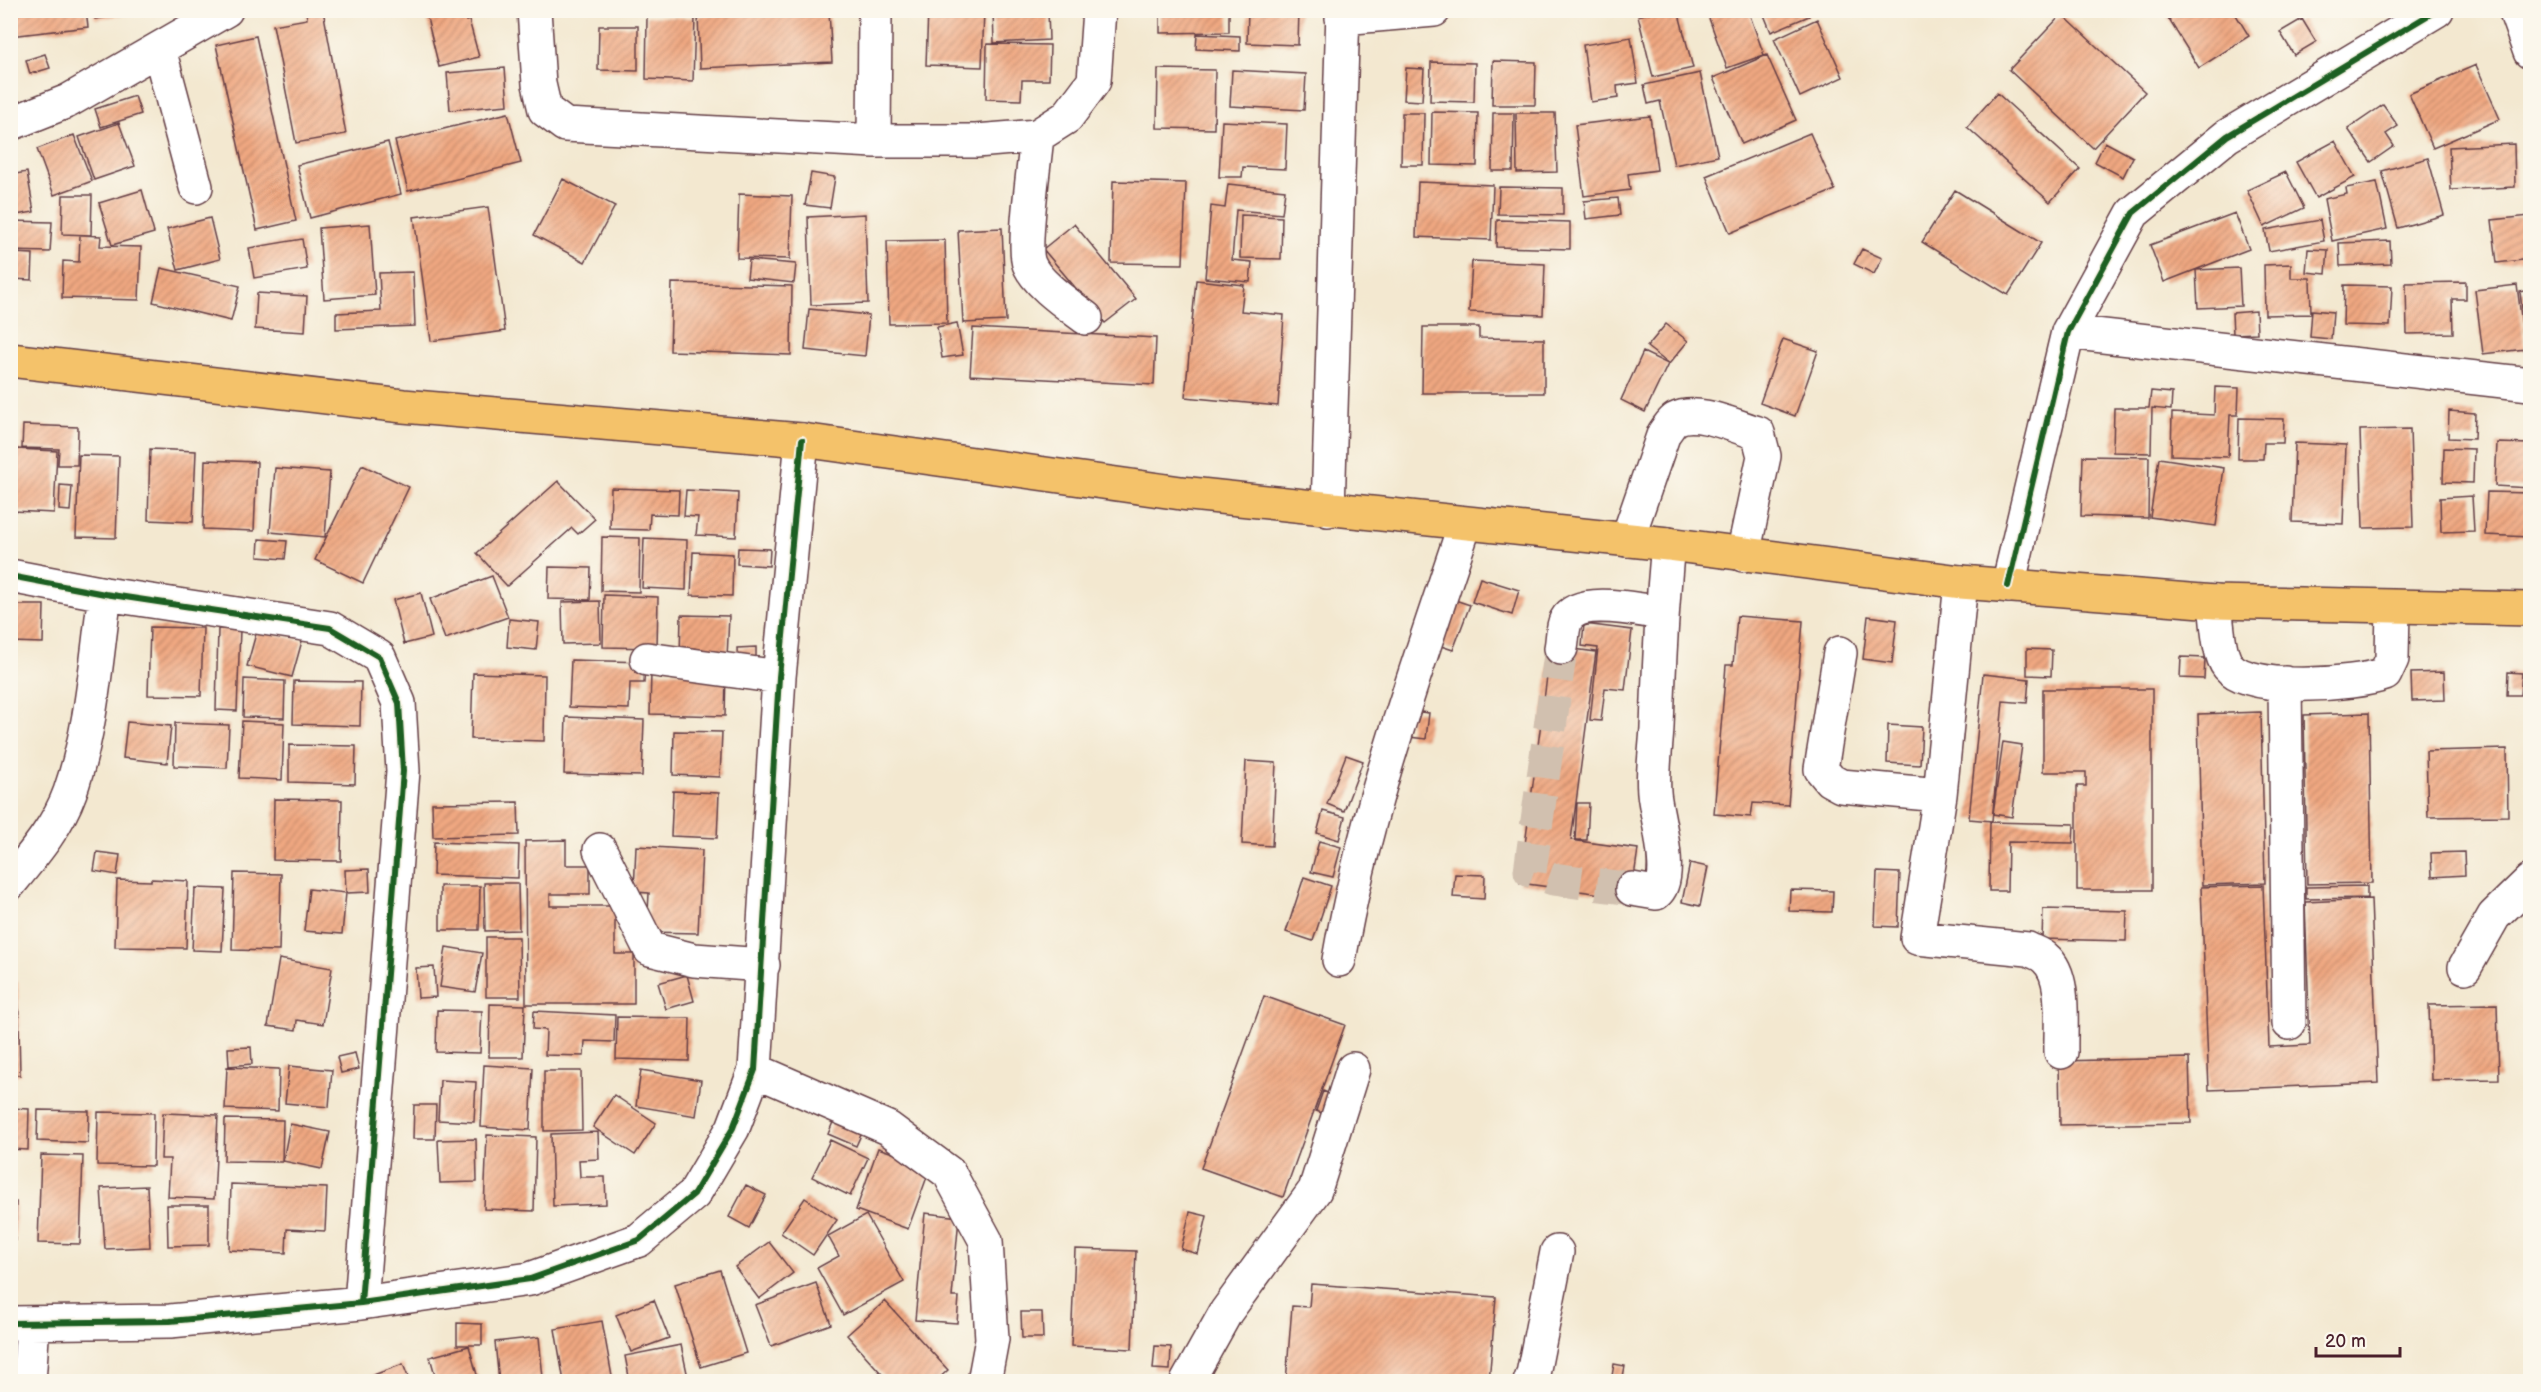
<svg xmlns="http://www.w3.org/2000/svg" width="2541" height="1392" viewBox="0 0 2541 1392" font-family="'Balsamiq Sans',sans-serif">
<defs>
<pattern id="building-hatch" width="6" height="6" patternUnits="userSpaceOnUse" patternTransform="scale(1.5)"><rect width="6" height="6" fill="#f0a881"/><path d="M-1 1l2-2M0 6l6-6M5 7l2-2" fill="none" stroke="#c4886a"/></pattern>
</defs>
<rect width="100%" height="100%" fill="#fbf7ec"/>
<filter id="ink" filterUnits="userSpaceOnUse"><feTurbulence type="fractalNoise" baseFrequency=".0167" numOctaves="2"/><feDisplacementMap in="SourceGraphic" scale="12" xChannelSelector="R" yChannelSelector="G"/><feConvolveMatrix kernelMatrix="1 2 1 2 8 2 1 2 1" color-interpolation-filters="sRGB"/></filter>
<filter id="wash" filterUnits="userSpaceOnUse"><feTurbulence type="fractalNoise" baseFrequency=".008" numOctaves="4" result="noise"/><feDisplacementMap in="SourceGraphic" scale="24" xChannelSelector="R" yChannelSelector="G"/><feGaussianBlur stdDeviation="1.35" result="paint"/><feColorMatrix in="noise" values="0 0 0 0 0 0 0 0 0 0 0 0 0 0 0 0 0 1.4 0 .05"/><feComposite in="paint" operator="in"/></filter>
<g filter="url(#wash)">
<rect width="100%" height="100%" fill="#f3e8d0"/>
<g id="blocks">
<!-- building -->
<path fill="url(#building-hatch)" d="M10,10H86L88,27L10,36Z
M93,10H145L146,12L95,19Z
M306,10H323L346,134L296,143L273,25L307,19Z
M425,10H464L466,21L469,20L479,57L439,67Z
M928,10H984L982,67L926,65Z
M993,10H1048L1049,40L994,43Z
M1160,10H1229V32L1160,33Z
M1248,10H1299L1298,45L1247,43Z
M1659,10H1678L1693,68L1653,77L1638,16Z
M1706,10H1748L1764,55L1727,68Z
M1762,10H1807L1809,16L1771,32Z
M2163,10H2233L2249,36L2199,68Z
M829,11L832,62L700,68L698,16Z
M2062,14L2145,92L2093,148L2009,70Z
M647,16L695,18L693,81L646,79Z
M1817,19L1843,77L1800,97L1774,39Z
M2302,19L2316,42L2294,55L2280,32Z
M599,26H638V71L598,70Z
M1197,34L1240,36V51L1196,49Z
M256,36L296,221L257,230L216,45Z
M1631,37L1638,83L1617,86L1618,98L1591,102L1583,45Z
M987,44L1050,45L1049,80H1022L1021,100L986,99Z
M45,54L50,68L30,74L26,60Z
M1767,55L1796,120L1742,144L1713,78Z
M1493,61L1536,62L1535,105H1492Z
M1431,62L1475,63L1474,102L1430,101Z
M2476,65L2500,119L2433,148L2409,94Z
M505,68L508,105L450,110L447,73Z
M1406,68L1424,69L1422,101L1404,100Z
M1158,69L1215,70L1214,129L1157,128Z
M1232,70L1306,74L1304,110L1230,106Z
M1700,73L1718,156L1674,165L1660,101L1648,104L1644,85Z
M1997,93L2080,169L2050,202L1967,127Z
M135,96L141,114L101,127L95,109Z
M2383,105L2398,126L2386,134L2394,146L2371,162L2348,129Z
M1432,112L1478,113L1477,166L1431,165Z
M508,113L521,163L408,191L395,141Z
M1402,113H1424L1423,165H1401Z
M1493,113H1514L1513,171H1492Z
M1516,113H1555L1557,172L1517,173Z
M1650,116L1657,170L1628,174L1630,190L1584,196L1575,125Z
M1222,121L1287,124L1285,169L1243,167L1242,177H1219Z
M119,123L135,166L94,180L79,137Z
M1810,133L1835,190L1730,233L1706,176Z
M74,135L92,181L54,195L37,149Z
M2335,141L2355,177L2316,198L2296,162Z
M388,142L401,194L310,218L297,165Z
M2105,142L2133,157L2123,177L2095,162Z
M2514,144L2515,187L2451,190L2449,147Z
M2428,158L2444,215L2398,228L2382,171Z
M27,172L34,212L10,216V175Z
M2286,172L2304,208L2264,227L2247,190Z
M811,173L835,177L830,208L805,205Z
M563,179L615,206L585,262L534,235Z
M1113,181L1186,183L1183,264L1111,263Z
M1418,182L1493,185L1491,240L1416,237Z
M2377,182L2387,229L2332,241L2324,199L2347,194L2346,188Z
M1228,184L1285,190L1282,214L1236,210L1232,260L1252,262L1250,282L1205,278L1211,206L1225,208Z
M1499,187L1563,188V215L1498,214Z
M142,190L154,233L112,245L99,203Z
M1955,190L2041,243L2008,295L1922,242Z
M739,194L792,196L790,259L737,258Z
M63,195H92L91,235L62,234Z
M1618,198L1620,215L1586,219L1584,201Z
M488,207L505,331L431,341L414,217Z
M2235,213L2249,249L2164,282L2150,245Z
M865,214L868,303L811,305L808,217Z
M1241,215L1282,217L1281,259L1240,258Z
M2530,216V259L2497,263L2492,220Z
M210,218L220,259L178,270L167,229Z
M1497,220L1570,222V249L1496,247Z
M2320,220L2324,241L2269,251L2265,230Z
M10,221L52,222L50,252L10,251Z
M370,224L375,295L324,299L319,228Z
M1074,224L1136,299L1105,323L1043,249Z
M1002,228L1006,321L963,323L958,230Z
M80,235L101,236L100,246L141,247L139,300L62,298L63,261L79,262Z
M302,239L307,269L254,278L249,248Z
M945,240L947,323L889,324L887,241Z
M2390,241L2391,264L2340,266L2339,243Z
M1862,249L1882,258L1874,274L1854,264Z
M2308,249L2328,250L2326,274L2306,272Z
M13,253L33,254L32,280L12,279Z
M749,260L796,264L794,283L747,278Z
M1472,261L1545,264L1543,315L1469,312Z
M2291,264V278H2310L2311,314L2265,315L2264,265Z
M161,268L240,286L231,321L153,302Z
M2239,268L2241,306L2198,308L2196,270Z
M413,272L415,326L336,329V313L381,311L379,273Z
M1196,280L1244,285L1241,311L1284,315L1278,406L1185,397Z
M2466,282V299H2452L2453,333L2407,334L2406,283Z
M672,283L792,286L791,355L670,351Z
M2344,285L2392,286L2390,326L2343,325Z
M2517,285L2525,349L2483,354L2475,290Z
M2530,290V332H2525L2520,292Z
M257,293L307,296L305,332L255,329Z
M809,309L869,315L865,356L805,350Z
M2312,310L2333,312L2331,339L2310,337Z
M2256,311L2257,333L2233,334L2232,313Z
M957,323L963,355L942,358L937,327Z
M1666,324L1688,341L1669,364L1647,347Z
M1423,327H1479V338L1544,339V393H1422Z
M973,328L1156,338L1154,385L970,375Z
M1783,339L1818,351L1795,416L1760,403Z
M1643,352L1668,364L1645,412L1621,400Z
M2215,387L2239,388L2238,415H2230L2228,457L2171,455L2172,413L2214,415Z
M2151,391L2172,393L2171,410L2152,408L2151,453L2113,452L2114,408H2149Z
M2449,411L2475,413L2474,439L2448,438Z
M2239,418L2284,419L2283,443H2264L2263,459H2238Z
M23,425L78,427L77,465H58L59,449L22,448Z
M2410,429L2413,527L2363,528L2360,430Z
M2295,443L2346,445L2343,524L2292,522Z
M2497,443L2530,444V488L2495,486Z
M2444,448L2474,449L2473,483L2443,482Z
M16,449L57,451L54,513L13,511Z
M150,449L196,451L193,522L148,520Z
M79,455L119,456L116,538L76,537Z
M2083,456L2149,457L2148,518L2081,516Z
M2159,458L2224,468L2216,526L2150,517Z
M205,460L257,462L254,531L203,529Z
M362,465L409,487L363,583L315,560Z
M275,468L330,472L325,537L270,532Z
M558,481L595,519L578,534L572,528L507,586L477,553Z
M60,485L72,486L70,511L59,510Z
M611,488L679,490L678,515L650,514L649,530L610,529Z
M686,490L738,493L736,537L696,535L698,517L684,516Z
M2487,492L2530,493V537L2485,535Z
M2472,496L2474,531L2441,532L2440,498Z
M602,537L640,538L639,592L601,591Z
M644,538L687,540L686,590L642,588Z
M259,539L287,541L285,559L258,557Z
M738,548L770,549L769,566L737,564Z
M693,552L733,554L732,596L691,595Z
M549,567L591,568L590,600L548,599Z
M492,576L508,617L445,639L430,599Z
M1480,578L1519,590L1512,615L1472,602Z
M421,593L432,637L404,644L393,600Z
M604,595L658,597L657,648L603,647Z
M1452,599L1470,605L1453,650L1435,644Z
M600,601L601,643L563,644L562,602Z
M12,605H44L43,643L11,642Z
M681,615L729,616L727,658L680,657Z
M1737,616L1803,621L1788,805L1753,803L1751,817L1714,814L1726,665H1733Z
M1868,616L1897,620L1892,663L1863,659Z
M509,619L539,622L536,650L507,647Z
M1584,624L1632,630L1625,690L1605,688L1601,721L1590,720L1598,648L1582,646Z
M150,627L203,628L201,696L148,695Z
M218,629H240L237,711L216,710Z
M257,630L302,641L292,677L247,666Z
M1551,646L1596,652L1571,840L1638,849L1631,898L1520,883Z
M756,647V667L738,668L737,648Z
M2027,649L2052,650L2051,676L2027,675Z
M2181,657L2205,658L2204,679L2180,678Z
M571,660L645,662L644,683H630L629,709L569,707Z
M651,672L726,673L725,716L650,714Z
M2444,672L2445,700L2412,701L2411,673Z
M2508,672L2522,673L2520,695H2507Z
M473,673L545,675L544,741L471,739Z
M1983,674L2029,679L2027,703L2003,701L1992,821L1969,819Z
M244,679L285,681L284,718L243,717Z
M294,681L361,682L360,726L293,724Z
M2043,689H2152V890H2077V786H2086V772H2043Z
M1412,711L1429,713L1426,739L1409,737Z
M2261,712L2265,883L2202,885L2198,714Z
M2369,713L2372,883L2307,884L2304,715Z
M566,717L644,720L642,776L564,774Z
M242,721L284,723L282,780L239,778Z
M127,722L171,726L167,763L123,758Z
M175,723L229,725L227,768L174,766Z
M1888,725L1922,727L1920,765L1887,763Z
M674,731L722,732L720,777L673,775Z
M2003,742L2022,745L2012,817L1993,814Z
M289,745L356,746L355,784L289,782Z
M2507,749L2508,816L2428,817L2426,751Z
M1346,755L1363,761L1344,811L1327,804Z
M1246,761L1276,763L1272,846L1242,844Z
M673,791L719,793L717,838L671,836Z
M274,799L342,800L341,861L273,860Z
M518,802L519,835L433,837L432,803Z
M1577,803H1589L1587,840H1575Z
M1323,811L1345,817L1339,840L1317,833Z
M1990,822L2074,824L2073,843L2008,842L2007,891H1989Z
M566,840V865H590V894H550V906H615V954H634V1004H526L525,841Z
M1319,841L1341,847L1333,877L1311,872Z
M434,842L519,845L518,878L433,875Z
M636,846L702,850L698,933L647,932L649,893L634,892Z
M97,852L120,855L117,875L94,871Z
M2464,852L2465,875L2432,877L2431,853Z
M1690,863L1708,867L1700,906L1682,902Z
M369,869L370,892L346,893L342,934L304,931L309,889L346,893L345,870Z
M1877,872L1900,873L1898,927L1875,926Z
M234,873L281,874L279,951L232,950Z
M1455,874L1485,875L1484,899L1453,897Z
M1304,877L1331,886L1313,941L1286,932Z
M151,879L188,881L186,948L115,947L117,880L151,881Z
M484,883H518L519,930L485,931Z
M2263,885L2269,1047L2310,1045L2305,902L2371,899L2378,1083L2209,1090L2201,887Z
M440,886H480L479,930H440Z
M2367,886V898L2306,899V887Z
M195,888L225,889L222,951L192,950Z
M1790,890L1833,891L1832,912L1789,911Z
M2043,909L2127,911L2126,941L2042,939Z
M486,937H519L520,997H486Z
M446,947L482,953L475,992L440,987Z
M279,959L332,968L323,1024L297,1020L296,1030L268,1026Z
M434,967L436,997L418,998L416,968Z
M687,975L694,1001L666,1009L658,983Z
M10,982H18L20,1075H10Z
M1264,996L1345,1025L1283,1197L1201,1168Z
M490,1004L525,1005L523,1057H489Z
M2497,1004L2499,1079L2431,1080L2429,1005Z
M437,1010L482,1011L480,1053L436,1052Z
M534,1011L615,1015L614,1042L585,1041L584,1056L545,1055L546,1030L533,1029Z
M617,1017L690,1018L689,1061L616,1059Z
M251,1047L252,1064L229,1066L228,1048Z
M355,1053L359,1069L341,1073L337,1057Z
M2189,1058L2191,1123L2060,1125L2059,1061Z
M484,1065L533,1068L530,1130L481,1127Z
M289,1066L332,1070L329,1107L285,1103Z
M227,1067L279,1069L278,1111L225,1109Z
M641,1070L701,1080L696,1116L636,1106Z
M544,1071H581L582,1130L544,1131Z
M440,1080L476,1082L474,1122L438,1120Z
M1323,1091L1335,1096L1328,1115L1316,1111Z
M614,1095L656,1123L635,1155L593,1127Z
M414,1105H436L435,1139H413Z
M11,1108L29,1109L28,1150L10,1149Z
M38,1110L89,1111L88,1143L37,1141Z
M98,1112L154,1113L153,1166L97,1165Z
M163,1113L218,1115L214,1199L168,1197L170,1159H161Z
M836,1115L864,1128L856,1146L828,1134Z
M225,1119L283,1120L282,1162L224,1161Z
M290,1124L330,1132L322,1169L283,1161Z
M598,1132L599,1159L579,1160L580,1177H605L606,1204L553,1206L551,1134Z
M487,1135L536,1137L534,1211L484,1209Z
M476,1139L477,1182L440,1183L438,1140Z
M830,1140L868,1158L850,1196L812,1177Z
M878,1148L931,1166L908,1229L856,1210Z
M41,1155L83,1156L80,1244L38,1243Z
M231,1184L327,1188L325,1231L287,1229L286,1253L229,1250Z
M746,1185L766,1195L749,1228L729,1217Z
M147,1186L150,1247L105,1249L101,1188Z
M805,1198L837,1220L813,1255L781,1233Z
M10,1202H16L15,1242L10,1241Z
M167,1205H209V1245L168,1246Z
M1190,1212L1207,1216L1198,1254L1181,1249Z
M925,1213L959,1217L952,1297H959L957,1323L915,1320Z
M866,1215L904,1282L843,1315L817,1268L839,1256L828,1236Z
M769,1242L793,1273L759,1299L735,1267Z
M1075,1249L1136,1251L1132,1349L1071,1346Z
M720,1270L746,1353L701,1367L675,1284Z
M816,1283L831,1324L771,1346L755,1305Z
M1311,1284L1496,1297L1489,1382H1286L1292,1306L1309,1307Z
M654,1300L669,1338L631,1352L616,1315Z
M885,1301L948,1370L935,1382H889L847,1335Z
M1021,1312H1042L1043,1338H1022Z
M602,1321L613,1382H564L555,1329Z
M457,1323L482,1324V1345H457Z
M539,1337L543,1378L499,1382L495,1342Z
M681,1345L689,1382H630L625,1356Z
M469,1346L479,1382H437L430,1357Z
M1155,1346L1171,1347L1170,1370L1153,1369Z
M403,1364L410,1382H373L371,1376Z
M1614,1364L1625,1366L1622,1382H1611Z"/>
</g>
</g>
<g filter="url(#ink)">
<use href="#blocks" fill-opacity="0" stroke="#633d44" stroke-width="1.5"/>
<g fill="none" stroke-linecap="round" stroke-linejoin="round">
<!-- minor-tunnel -->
<path stroke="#d1c0af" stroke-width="33" stroke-dasharray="33 16" stroke-linecap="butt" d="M1561,648L1530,871L1553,879L1632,889"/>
<!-- minor casing -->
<g stroke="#633d44" stroke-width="36">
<path id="minor" d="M534,10L539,84L545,110L565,125L874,141H976L1037,136L1067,117L1094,81L1099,10
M2515,10L2530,52
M1342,18L1434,10
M159,49L196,187
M10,124L68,101L226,10
M1037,136C1035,160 1022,246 1029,264C1037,284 1069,305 1086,318
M874,141L875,10
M2068,332L2530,384
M1328,510L1343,10
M1627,540L1664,433C1668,428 1671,422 1676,419C1697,408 1736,427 1758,433L1764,456L1743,555
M10,576L105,594L330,628L379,657L399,703L403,771L361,1303
M1961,582L1940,795L1917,938L2028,949C2034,952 2041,954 2045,958C2067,976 2060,1026 2061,1052
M2008,586L2068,332L2133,213L2227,136L2437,10
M2215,602C2217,618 2218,654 2228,666C2250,693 2354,685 2385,674L2392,659L2393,607
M1561,648C1563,639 1562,628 1566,620C1579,596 1639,610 1661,613
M1840,653L1821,769L1830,780L1841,786L1940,795
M647,659L779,677
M2285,683L2289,1023
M600,850L650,949L694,960L763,965
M10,883C33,855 58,826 70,792C92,729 96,660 105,594
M1632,889L1656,893C1674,879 1658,821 1655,800C1651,778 1656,750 1657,727C1659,666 1662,605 1668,544
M1339,960C1365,810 1417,668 1465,524
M2465,967L2494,916L2530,881
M755,1070L888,1128L949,1173L986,1241L992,1339L984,1382
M10,1323L170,1321L361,1303L530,1279L639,1240L694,1194L733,1128L755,1070L779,677L802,440
M29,1382L33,1323
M1187,1382L1226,1312L1315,1190L1353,1069
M1530,1382L1533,1374L1557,1252"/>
</g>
<!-- major casing -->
<g stroke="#633d44" stroke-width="36">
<path id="major" d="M10,360L403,406L802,440L1181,493L1668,544L1961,582L2215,602L2530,609"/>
</g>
<!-- minor -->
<use href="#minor" stroke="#fff" stroke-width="33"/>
<!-- major -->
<use href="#major" stroke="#f4c26a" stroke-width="33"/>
<!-- cycleway casing -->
<g stroke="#fbf7ec" stroke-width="10">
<path id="cycleway" d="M10,576L105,594L330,628L379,657L399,703L403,771L361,1303
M2008,586L2068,332L2133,213L2227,136L2437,10
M10,1323L170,1321L361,1303L530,1279L639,1240L694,1194L733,1128L755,1070L779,677L802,440"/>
</g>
<!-- cycleway -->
<use href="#cycleway" stroke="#1b5e20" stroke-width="6"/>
</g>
</g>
<!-- margin -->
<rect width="2541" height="1392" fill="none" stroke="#fbf7ec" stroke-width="36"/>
<!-- scale -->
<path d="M2316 1347v9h84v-9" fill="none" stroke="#4a1f2b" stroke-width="3"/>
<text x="2325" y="1347" font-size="18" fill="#4a1f2b" stroke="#fbf7ec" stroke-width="4.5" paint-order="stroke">20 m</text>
</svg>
